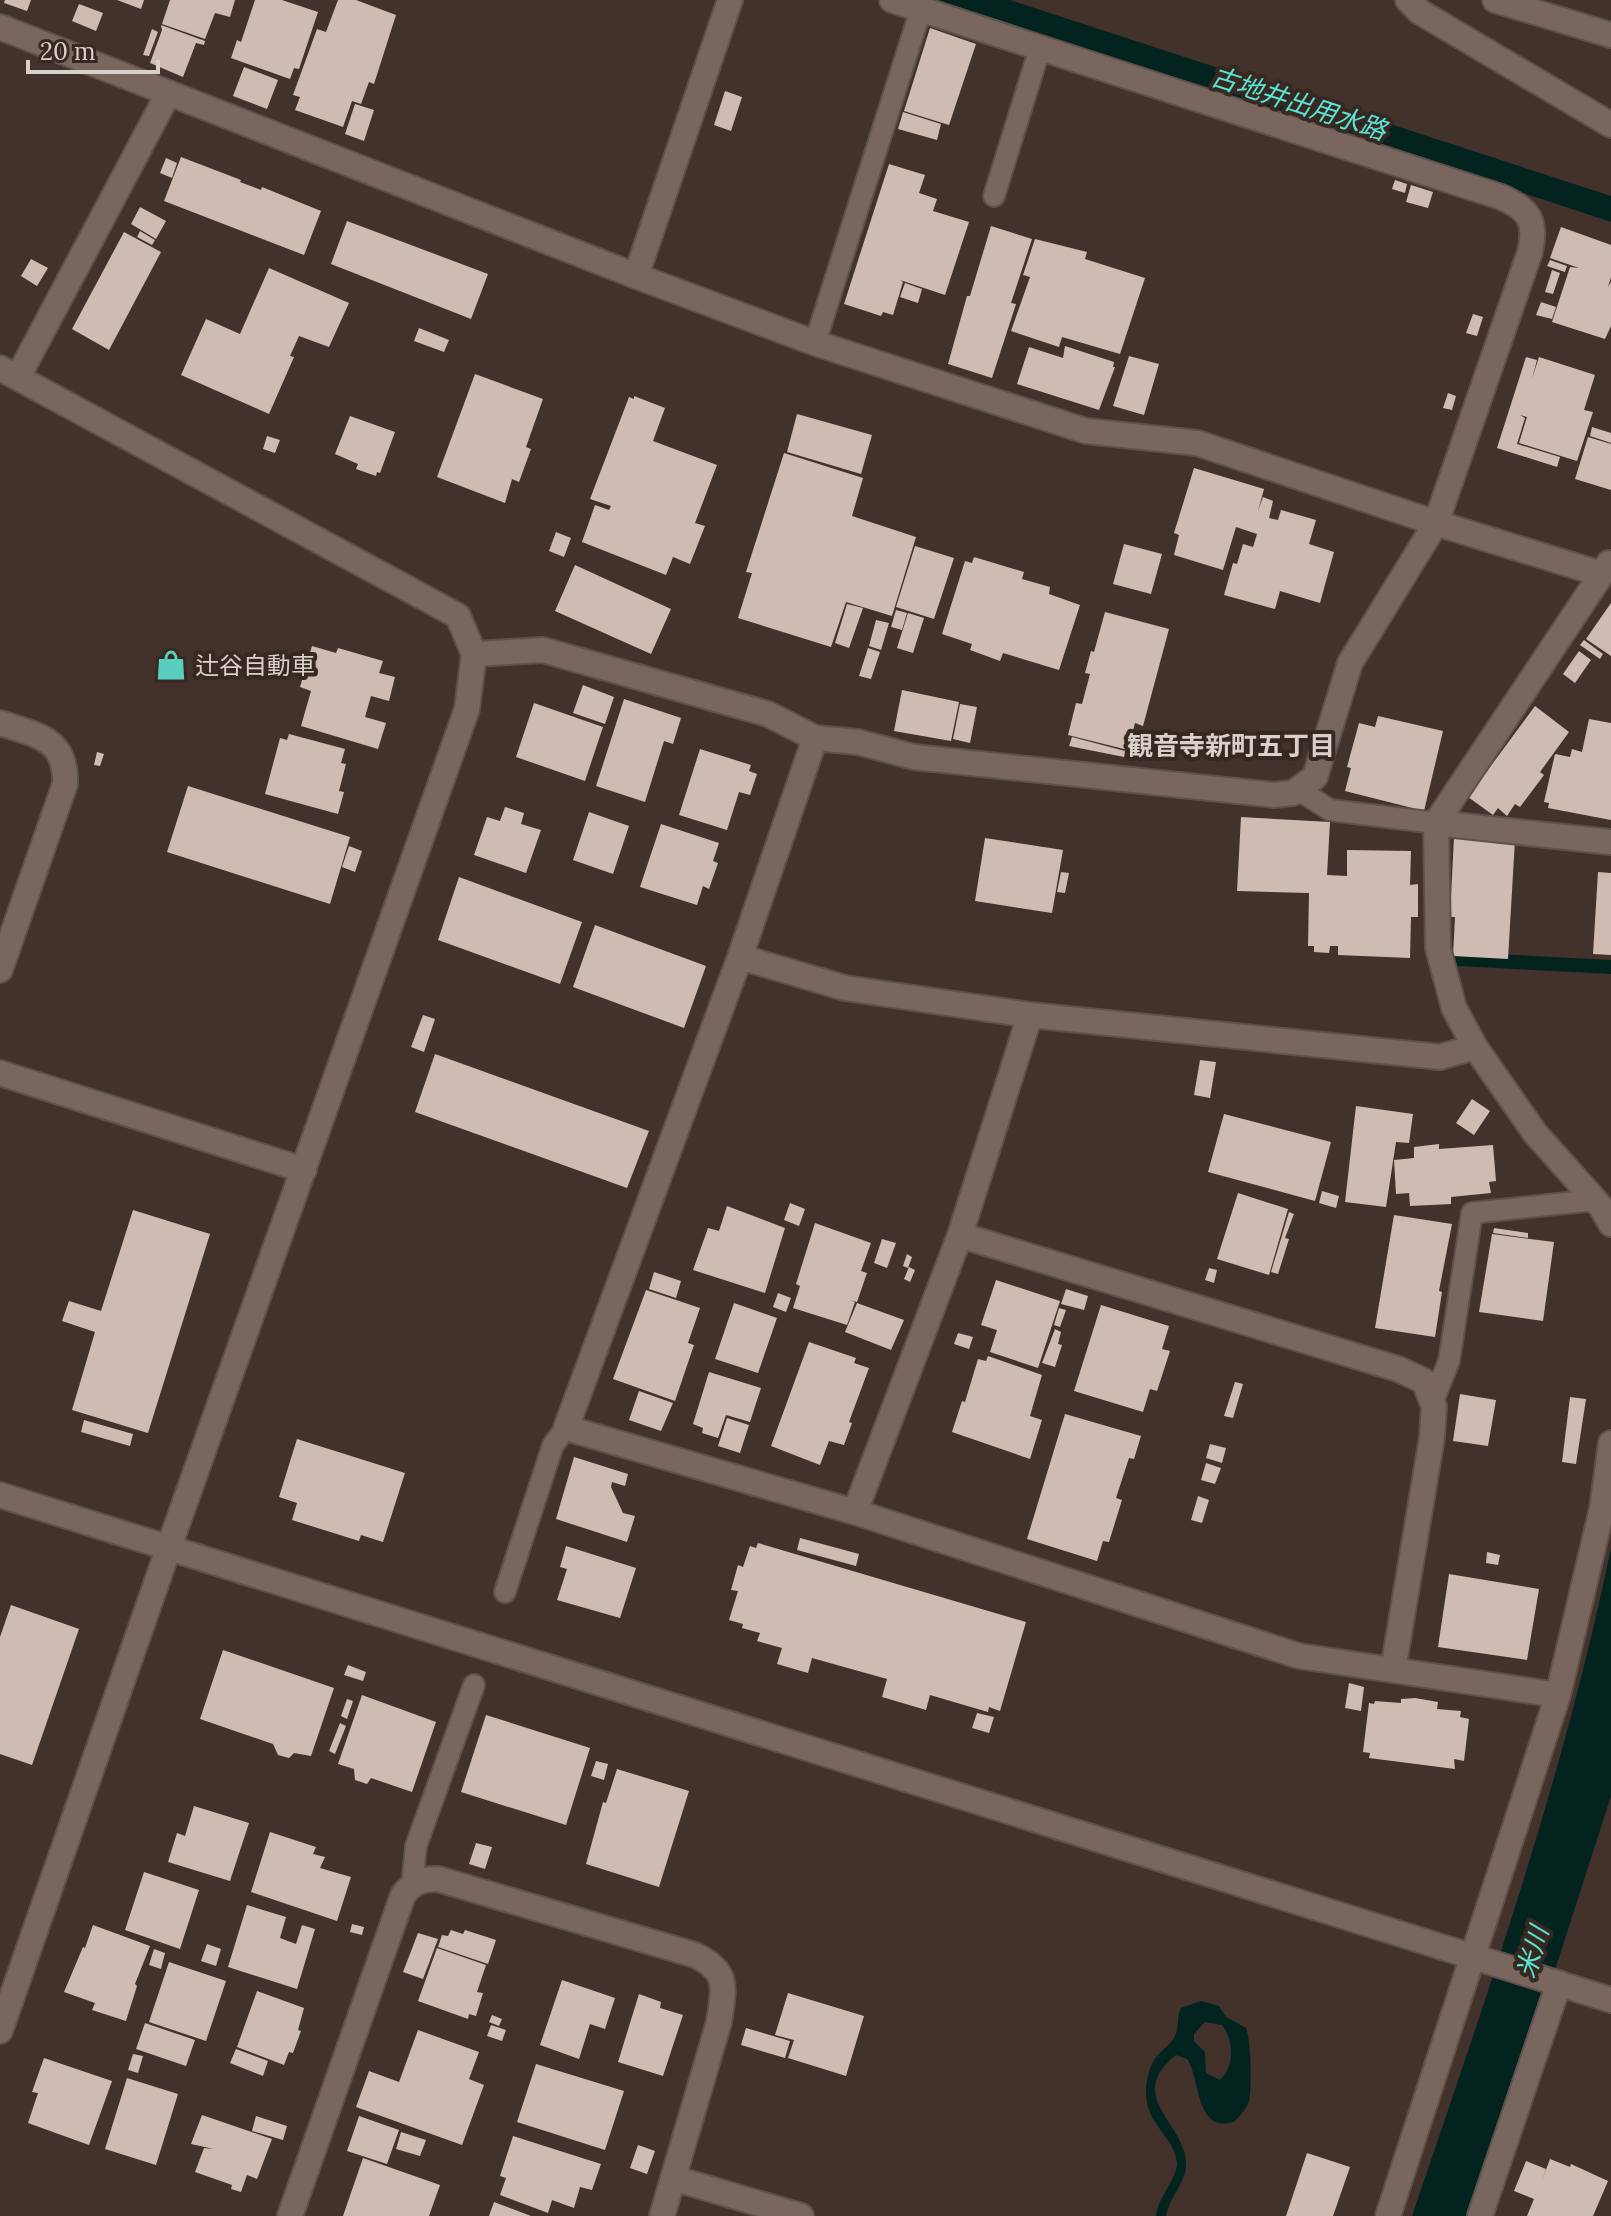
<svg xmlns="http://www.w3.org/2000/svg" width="1611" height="2216" viewBox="0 0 1611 2216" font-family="Lora,'Noto Sans JP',serif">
<rect width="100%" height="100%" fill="#43322c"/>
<!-- water -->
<path fill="#03231f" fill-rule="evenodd" d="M938,0H1010L1611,196V222Z
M1611,1548V1796L1518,2085L1472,2216H1412C1487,1996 1564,1776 1611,1548Z
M1201,2001L1219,2006L1226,2017L1246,2028C1251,2040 1252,2088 1249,2101C1246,2110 1240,2116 1234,2122C1195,2134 1201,2079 1187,2059L1176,2055C1123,2097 1187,2123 1186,2165C1186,2182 1170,2196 1166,2216H1156C1158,2197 1177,2178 1177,2164C1176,2145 1159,2131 1151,2115C1143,2098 1145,2077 1154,2060C1159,2052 1170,2045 1174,2038C1180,2028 1176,2018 1181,2008ZM1205,2022L1222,2025C1234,2040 1235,2066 1220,2080L1206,2073L1205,2052L1194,2041V2034Z"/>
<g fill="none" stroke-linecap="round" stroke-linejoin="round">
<!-- stream -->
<path stroke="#03231f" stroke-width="14" d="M1457,959L1611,967"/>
</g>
<!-- building -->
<path fill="#d0bbb3" d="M5,0H31L27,11L4,3Z
M117,0H144L141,9Z
M170,0H235L230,17L215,13L205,39L162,24Z
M255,0H282L318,12L299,69L294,68L290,79L231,58L237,40L241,42Z
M338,0H356L396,15L374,84L369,82L361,104L352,101L343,127L295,110L300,97L293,95L317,29L326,32Z
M79,4L103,13L96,31L72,21Z
M161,25L205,41L204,45L196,43L183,77L150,63L162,30Z
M930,28L976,44L949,125L904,111Z
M152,29L158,32L149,56L143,55Z
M244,67L278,80L267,109L233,96Z
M725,91L742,97L731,131L714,125Z
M355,104L374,110L364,141L345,134Z
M903,112L941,124L937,140L898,129Z
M181,157L241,180L240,182L261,190L262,187L321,211L304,255L164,201Z
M166,158L177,163L172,178L160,173Z
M889,164L925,175L919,193L937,199L933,211L969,222L945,295L900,280L903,282L893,315L883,312L881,316L844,304Z
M1395,180L1407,184L1405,193L1392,189Z
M1411,185L1433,192L1428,208L1406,202Z
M140,207L166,221L156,239L131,224Z
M347,221L488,274L471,319L331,264Z
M991,226L1032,239L1011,303L1016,304L992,378L948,364L967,296H970Z
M1561,227L1611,245V277L1608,287L1611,282V326L1605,339L1552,322L1570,267L1579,268L1550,258Z
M140,231L155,240L152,245L137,237Z
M124,232L161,252L109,350L72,329Z
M1035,239L1087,252L1085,259L1145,278L1120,354L1062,337L1059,347L1011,331L1030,277L1023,275Z
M31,259L48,268L37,286L21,276Z
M1550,260L1567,266L1565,272L1547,266Z
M269,268L349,303L329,347L299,336L290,356L294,357L269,414L181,375L206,319L240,334Z
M1552,270L1560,273L1553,294L1545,292Z
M905,283L922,289L918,303L900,297Z
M1541,302L1556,307L1552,319L1536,315Z
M1473,314L1483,317L1477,336L1466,333Z
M419,328L449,340L444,352L414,341Z
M1065,346L1114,362L1113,367H1115L1099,410L1017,384L1029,347L1063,358Z
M1129,356L1159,364L1144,415L1113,406Z
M1526,357L1537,360L1532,379L1539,357L1595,375L1584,410L1593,412L1577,461L1519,443L1527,417L1520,415L1525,418L1517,444L1560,457L1557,467L1497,448Z
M475,374L543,399L526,447L531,449L519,482L512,479L505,503L437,477Z
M1448,393L1456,396L1452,410L1443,408Z
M634,396L665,408L653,441L717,465L695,523L705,526L690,564L673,557L666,575L582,542L595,505L609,510L611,506L590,499L629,397L634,399Z
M797,414L872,435L861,474L787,452Z
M350,416L395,432L380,473L377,472L376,476L356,469L358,464L335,454Z
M1592,427L1611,433V443L1590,436Z
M267,436L280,440L275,453L263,449Z
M1588,437L1611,444V490L1575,479Z
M784,453L863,478L852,516L916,537L892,616L846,602L831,647L738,618L752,573L746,572Z
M1194,468L1264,489L1258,511L1263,497L1273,501L1269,518L1278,520L1281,510L1316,520L1309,544L1334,552L1320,603L1280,591L1275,609L1224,595L1233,563L1237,564L1243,544L1253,547L1257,534L1236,527L1223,570L1174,555L1179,535L1174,533Z
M556,532L571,538L564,557L549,551Z
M1124,544L1162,554L1151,594L1113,584Z
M915,546L954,558L934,619L896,607Z
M974,557L1024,572L1022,579L1050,587L1049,594L1080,605L1059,670L1003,653L1000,661L970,650L972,644L942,634L965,561L972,563Z
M575,565L671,609L651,654L555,611Z
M1611,603V656L1586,639Z
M847,604L863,608L849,648L835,643Z
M896,610L907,613L902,630L891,627Z
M1105,612L1169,629L1143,726L1135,723L1128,750L1068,735L1076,703L1082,704L1090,674L1085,673L1091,651L1094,652Z
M908,613L924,618L913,653L897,648Z
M876,620L889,623L881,650L869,646Z
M1584,640L1603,654L1600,659L1580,645Z
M312,646L336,653L338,648L383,661L379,673L395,677L389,701L371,696L365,717L386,723L378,749L301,726L311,691L300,687Z
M868,648L880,652L871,679L859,676Z
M1579,651L1591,660L1575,683L1563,674Z
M583,685L614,697L605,724L573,713Z
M902,690L959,702L951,741L894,731Z
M624,699L681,718L673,744L664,741L645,802L596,786Z
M534,703L603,727L585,781L516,757Z
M960,704L977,707L970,743L953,739Z
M1535,706L1569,732L1540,772L1544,775L1520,807L1515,804L1507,816L1498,808L1493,815L1468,797Z
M1378,716L1443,731L1424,811L1345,791L1351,768L1347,767L1359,723L1375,727Z
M1589,719L1611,723V820L1548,808L1549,803L1544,802L1555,754L1570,757L1572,749L1582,752Z
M289,734L345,749L341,763L346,764L339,791L344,792L338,814L265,794L280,738L287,740Z
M1072,737L1125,751L1124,757L1069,746Z
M700,749L751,765L749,771L757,774L750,795L739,792L727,830L679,815Z
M97,752L104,754L100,766L94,765Z
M188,786L350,837L330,904L167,852Z
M505,807L524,813L521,824L541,830L526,873L474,855L487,817L500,821Z
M589,812L629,826L613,874L573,860Z
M1241,817L1330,822L1327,875L1347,876V850L1411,851L1410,885L1418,884V917H1411L1410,958L1338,955V946H1330L1329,953L1314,952V946H1308L1309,893L1237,891Z
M661,824L719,843L713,861L718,863L709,889L703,886L697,905L640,887Z
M1454,837L1515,840L1508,959L1453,956L1455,917H1450Z
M985,838L1063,850L1052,913L975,901Z
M349,846L362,851L355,872L342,867Z
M1061,872L1069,873L1065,893L1057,892Z
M1598,872L1611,873V955L1593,954Z
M459,877L582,922L560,984L438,940Z
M595,925L706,966L684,1028L573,987Z
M423,1015L435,1019L424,1052L411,1047Z
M435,1054L649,1131L627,1188L415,1112Z
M1200,1060L1216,1062L1210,1098L1194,1095Z
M1472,1099L1490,1111L1474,1135L1456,1123Z
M1356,1106L1413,1114L1409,1143L1396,1142L1386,1207L1345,1202Z
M1224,1114L1331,1142L1315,1201L1208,1172Z
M1439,1144V1149L1493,1145L1496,1181L1489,1182L1491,1193L1451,1197V1204L1410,1206L1409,1193L1396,1194L1394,1160L1414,1158V1147Z
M1322,1191L1339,1196L1336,1208L1319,1203Z
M1238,1193L1288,1209L1269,1275L1217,1259Z
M790,1203L805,1209L799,1226L784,1220Z
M727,1206L785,1228L765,1293L693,1270L708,1228L719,1231Z
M133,1210L210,1234L148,1433L72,1410L95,1332L62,1321L69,1301L101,1311Z
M1289,1212L1294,1214L1285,1238L1289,1239L1278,1274L1271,1272Z
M1394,1215L1452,1224L1439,1291L1442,1292L1435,1337L1375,1328Z
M815,1223L871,1243L861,1271L867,1273L857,1302L849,1300L855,1302L847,1325L793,1308L800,1286L796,1284Z
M1494,1228L1528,1233V1238L1493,1233Z
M1492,1234L1554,1242L1543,1321L1479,1312Z
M882,1239L896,1243L887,1268L874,1263Z
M907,1254L912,1257L908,1268L903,1266Z
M909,1267L915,1270L910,1282L904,1279Z
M1209,1268L1217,1270L1214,1283L1205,1280Z
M654,1272L681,1281L676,1298L649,1289Z
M996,1280L1060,1301L1038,1368L990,1352L997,1330L981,1325Z
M1066,1289L1088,1296L1084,1310L1061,1304Z
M646,1290L700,1308L688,1343L694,1345L675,1401L613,1379Z
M778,1293L791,1298L786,1312L773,1307Z
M734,1303L777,1318L758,1373L715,1359Z
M857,1303L904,1320L891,1350L845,1332Z
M1101,1305L1169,1326L1162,1349L1170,1351L1157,1391L1150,1389L1143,1412L1074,1391Z
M1059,1308L1066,1310L1060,1327L1054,1325Z
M1055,1329L1061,1332L1058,1344L1062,1345L1055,1367L1042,1363Z
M958,1333L973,1337L969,1349L954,1344Z
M809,1342L856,1358L854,1363L869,1368L849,1422L852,1423L844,1445L829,1441L820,1465L771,1446Z
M988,1356L1042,1375L1030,1416L1042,1420L1030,1459L952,1432L962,1401L965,1402L978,1359L986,1361Z
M709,1372L761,1388L750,1422L726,1415L718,1438L702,1433L703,1428L693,1424Z
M1235,1382L1243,1384L1233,1418L1224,1416Z
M639,1391L673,1403L661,1431L629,1420Z
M1460,1394L1496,1400L1488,1446L1453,1441Z
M1570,1397L1586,1399L1576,1464L1562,1462Z
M1065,1414L1141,1436L1134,1459L1129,1458L1116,1498L1122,1500L1109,1542L1103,1541L1097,1561L1027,1539Z
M727,1418L749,1425L740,1453L718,1446Z
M84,1420L133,1434L130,1446L81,1432Z
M297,1439L405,1473L383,1542L361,1535L359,1541L292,1520L297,1503L279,1497Z
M1210,1444L1226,1448L1222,1463L1206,1458Z
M574,1457L628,1474L625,1486L612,1482L611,1487L623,1513L635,1516L627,1542L556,1519Z
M1206,1463L1221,1468L1215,1484L1201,1480Z
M1198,1496L1209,1500L1202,1523L1191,1520Z
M800,1538L859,1554L856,1566L797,1550Z
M758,1543L1026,1622L1000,1711L989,1707L988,1712L930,1695L926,1710L882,1697L887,1679L812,1658L808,1673L777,1664L782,1648L757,1641L760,1633L742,1628L743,1624L729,1620L738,1591L731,1590L738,1565L743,1567L750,1546L756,1548Z
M566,1546L636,1568L620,1618L557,1600L567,1569L560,1567Z
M1487,1552L1500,1555L1498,1565L1486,1563Z
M1449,1574L1539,1589L1527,1660L1438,1647Z
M11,1605L79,1629L32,1765L0,1754V1637Z
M223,1650L334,1688L311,1756L294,1753L289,1758L278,1755L273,1744L200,1719Z
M348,1665L366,1672L363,1681L344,1675Z
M1349,1683L1364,1687L1361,1711L1345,1708Z
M362,1695L436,1722L412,1792L371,1778L367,1784L355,1780L354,1769L338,1764Z
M1415,1698L1438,1702L1437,1709L1461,1711L1460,1717L1469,1719L1464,1761L1454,1759L1455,1769L1369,1758L1370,1753L1363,1752L1369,1703L1374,1704L1375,1701L1401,1703V1699Z
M347,1699L353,1701L347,1719L341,1716Z
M977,1713L994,1717L989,1733L972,1728Z
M486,1715L590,1748L566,1825L461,1792Z
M340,1723L346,1726L335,1754L329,1751Z
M596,1761L608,1764L604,1780L591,1776Z
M617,1769L689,1791L659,1887L586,1864L603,1802L606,1803Z
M194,1806L249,1823L230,1881L168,1862L177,1833L185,1836Z
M270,1832L316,1847L313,1854L325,1857L320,1868L351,1877L337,1921L251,1892Z
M476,1843L492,1847L485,1869L469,1864Z
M144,1872L199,1890L180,1949L125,1930Z
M247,1905L286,1917L280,1938L296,1944L302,1925L315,1929L297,1989L228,1967Z
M352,1924L364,1927L362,1935L350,1932Z
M93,1925L150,1946L135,1984L137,1986L126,2021L92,2010L95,2003L64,1992L83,1947L85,1948Z
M451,1930L463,1934L465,1930L496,1940L488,1964L438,1947L442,1935L448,1936Z
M418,1933L438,1939L423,1979L403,1972Z
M207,1944L221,1949L216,1966L201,1961Z
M437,1948L486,1965L477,1992L483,1993L476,2016L469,2014L468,2019L418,2001Z
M154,1949L165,1953L161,1969L149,1965Z
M169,1962L226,1981L206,2041L149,2022Z
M562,1980L615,1998L605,2029L590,2024L579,2059L540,2045Z
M257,1991L304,2008L298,2030L301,2031L293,2053L289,2052L284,2065L237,2047Z
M788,1993L864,2016L846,2076L788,2058L794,2040L775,2035Z
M639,1994L661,2002L660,2008L683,2015L663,2076L618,2062Z
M492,2015L502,2019L499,2026L489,2022Z
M145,2023L195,2040L186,2066L136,2049Z
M491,2025L506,2030L502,2041L487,2036Z
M746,2028L790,2041L785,2058L741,2045Z
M418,2030L479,2052L469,2079L484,2085L462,2145L356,2107L369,2071L399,2082Z
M236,2049L268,2061L263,2076L230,2063Z
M133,2054L143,2056L138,2073L128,2070Z
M44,2058L112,2081L89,2145L28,2123L38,2093L32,2092Z
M536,2064L624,2091L605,2150L517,2122Z
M127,2078L178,2094L156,2165L105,2149Z
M202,2115L272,2139L257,2179L247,2175L241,2192L231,2189L232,2185L195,2172L204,2148L214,2149L191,2144Z
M256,2116L287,2126L283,2140L252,2131Z
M359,2116L399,2130L387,2164L347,2151Z
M401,2132L426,2140L420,2156L396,2149Z
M513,2136L601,2164L592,2190L580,2187L574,2208L552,2200L548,2213L500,2195L506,2178L500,2176Z
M638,2145L655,2151L647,2174L630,2168Z
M1307,2153L1350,2167L1333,2216H1286Z
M363,2158L440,2185L429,2216H343Z
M1550,2159L1570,2167L1571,2164L1608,2181L1593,2216H1527L1534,2199L1514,2191L1526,2161L1546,2169L1541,2183Z
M494,2202L531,2216H489Z"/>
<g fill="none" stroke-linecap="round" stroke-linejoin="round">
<!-- lane casing -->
<g stroke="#5e514b" stroke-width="24">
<path id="lane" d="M994,196L1040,48
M815,343L921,9
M1299,790L1330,810L1436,823
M1433,1401L1449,1361L1472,1213L1595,1200
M505,1592L553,1445L566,1428
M412,1885L416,1846L474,1685"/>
</g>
<!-- street casing -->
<g stroke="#5e514b" stroke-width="28">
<path id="street" d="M1408,0L1420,12L1611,125
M0,27L636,276L815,343L1086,431L1197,443L1436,523L1601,574
M636,276L730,0
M18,377L168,94
M1609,563L1436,823L1438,948L1454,1008L1475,1047L1535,1133L1601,1207L1611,1224
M474,654L543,650L768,714L815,738L858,742L914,757L1274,795L1293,793L1315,777L1350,663L1436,523L1530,252C1537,221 1529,209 1501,197L892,0
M0,723C36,735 67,738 65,784L0,970
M815,738L740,957L566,1428L855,1512L960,1235
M1436,823L1611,842
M740,957L845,988L1030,1015L1440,1057L1475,1047
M1030,1015L960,1235L1398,1369L1424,1381L1434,1407L1432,1437L1393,1670
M0,1073L304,1170
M855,1512L1299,1656L1558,1695
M673,2178L801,2216
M290,2216L403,1895C413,1882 422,1879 438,1879L695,1955C730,1972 724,1988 719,2022L662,2216
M1388,2216L1558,1695L1602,1509L1611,1443
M1480,2216L1559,1983"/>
</g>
<!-- secondary casing -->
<g stroke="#5e514b" stroke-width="28">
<path id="secondary" d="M1495,0L1611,35
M0,368L458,616L474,654L467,709L169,1547L0,2031
M0,1495L1611,2000"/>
</g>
<!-- lane -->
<use href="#lane" stroke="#79675f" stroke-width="20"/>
<!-- street -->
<use href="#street" stroke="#79675f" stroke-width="24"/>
<!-- secondary -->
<use href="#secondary" stroke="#79675f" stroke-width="24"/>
</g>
<!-- icons -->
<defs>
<g id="shop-bare" transform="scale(2.4)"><path d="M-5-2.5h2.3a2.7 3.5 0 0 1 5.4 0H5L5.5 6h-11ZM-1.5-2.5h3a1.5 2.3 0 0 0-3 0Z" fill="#58cebf" stroke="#382822" stroke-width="2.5" paint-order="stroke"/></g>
</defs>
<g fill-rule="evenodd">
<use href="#shop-bare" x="171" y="665"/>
</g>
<g text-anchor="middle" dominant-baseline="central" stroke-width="8" stroke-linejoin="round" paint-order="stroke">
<!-- poi labels -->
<g font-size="24" fill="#dad0cb" stroke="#382822" text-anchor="start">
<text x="195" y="665">辻谷自動車</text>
</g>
<!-- water labels -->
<g font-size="26" font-style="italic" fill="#57e6d5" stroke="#382822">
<text transform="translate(1299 103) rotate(18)">古地井出用水路</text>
<text transform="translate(1532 1952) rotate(-73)">米川</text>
</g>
<!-- neighbourhood labels -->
<g font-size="26" font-weight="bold" fill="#dad0cb" stroke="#382822">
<text x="1231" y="745">観音寺新町五丁目</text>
</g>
</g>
<!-- scale -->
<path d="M28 60v12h130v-12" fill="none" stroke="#dad0cb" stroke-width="4"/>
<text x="40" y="60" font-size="24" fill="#dad0cb" stroke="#382822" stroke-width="6" paint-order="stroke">20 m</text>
</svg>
